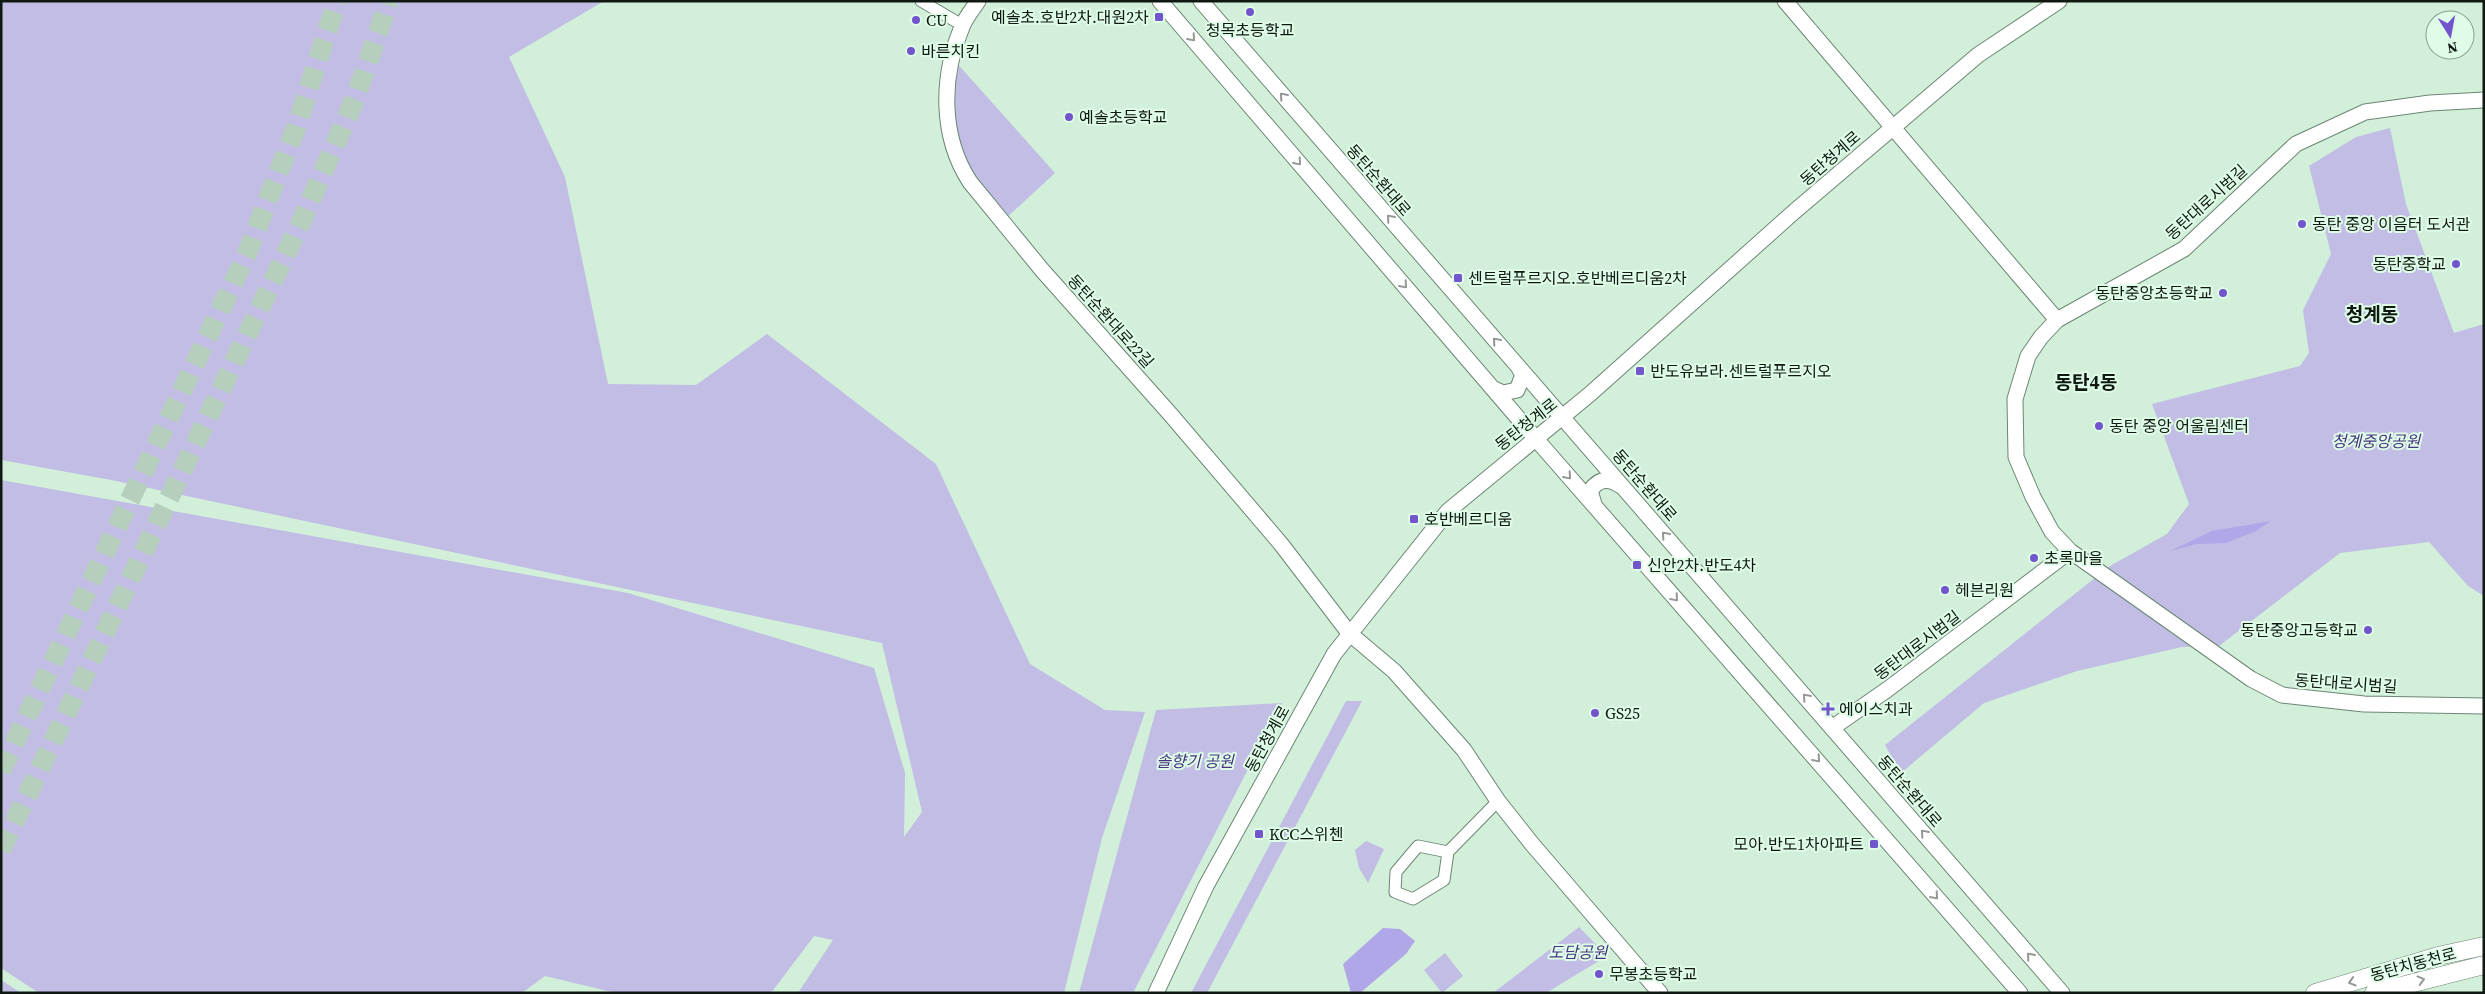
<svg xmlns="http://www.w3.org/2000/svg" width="2485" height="994" viewBox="0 0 2485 994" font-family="'Source Serif 4','Noto Sans KR',serif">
<rect width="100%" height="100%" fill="#d2efda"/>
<!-- green -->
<path fill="#c1bde5" d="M1,1H604L509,57L565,177L608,384L696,385L767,334L936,464L1030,664L1105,710L1145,712L1102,838L1064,993H798L833,940L814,936L771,993H616L545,976L522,993H39L1,968V480L628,593L874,668L905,773L904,837L922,812L882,643L111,480L1,460Z
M954,60L1055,173L1005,219L970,178L951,117Z
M2390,128L2406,204L2454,333L2484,324V596L2468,586L2429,542L2340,553L2219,646L2182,647L2077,671L1984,703L1901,773L1885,745L2110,566L2167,534L2189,504L2152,404L2300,366L2309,353L2303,310L2331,254L2309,166L2356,137Z
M1346,701H1362L1207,993H1191Z
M1282,703L1133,993H1079L1156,710Z
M1366,841L1384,849L1368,883L1359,868L1355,850Z
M1579,927L1607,956L1546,993H1493Z
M1445,953L1463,976L1442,993L1424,970Z
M1,980L21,993H1Z"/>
<!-- water -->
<path fill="#b0a7e8" d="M2271,521L2256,531L2226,543L2197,544L2170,551L2212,531Z
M1383,928L1400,929L1415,941L1406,954L1360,993H1351L1343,964Z"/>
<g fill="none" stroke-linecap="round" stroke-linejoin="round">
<!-- highway-tunnel -->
<path stroke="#b5cfbc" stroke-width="20" stroke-dasharray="20 10" stroke-linecap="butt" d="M1,771L246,256L296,128L337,1
M1,850L302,220L355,99L389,1"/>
<!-- street casing -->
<g stroke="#6c8774" stroke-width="13">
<path id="street" d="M921,1L962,25
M1448,852L1444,880L1413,899L1395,892L1396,872L1418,846L1448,852L1498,801"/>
</g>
<!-- secondary casing -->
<g stroke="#6c8774" stroke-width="17">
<path id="secondary" d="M978,1C973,9 965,18 962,27C941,76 940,136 970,182L1042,270L1171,415L1281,544L1349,633L1394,671L1464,750L1498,801L1532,844L1660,993
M1160,1L1536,439L2020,993
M1201,1L2062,993
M1785,1L2057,320
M2484,100L2430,103L2365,112L2296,144L2184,249L2057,320L2041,337L2028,356L2015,399L2016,457L2033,497L2052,532L2070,551L2251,679L2282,695L2364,704L2484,706
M1492,388L1503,393L1517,390L1523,375L1519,368
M1594,504L1590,491C1599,478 1609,478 1621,486
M1832,728L1888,689L2070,551
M1156,993L1206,886L1334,654L1448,511L1590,394L1795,211L1978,55L2059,1"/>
</g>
<!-- primary casing -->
<g stroke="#6c8774" stroke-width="19">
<path id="primary" d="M2315,993L2438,956L2484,946
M2374,993L2484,965"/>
</g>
<!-- street -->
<use href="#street" stroke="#fff" stroke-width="11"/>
<!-- secondary -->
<use href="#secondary" stroke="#fff" stroke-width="15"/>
<!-- primary -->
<use href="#primary" stroke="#fff" stroke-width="18"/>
</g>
<!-- one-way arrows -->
<defs><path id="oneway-chevron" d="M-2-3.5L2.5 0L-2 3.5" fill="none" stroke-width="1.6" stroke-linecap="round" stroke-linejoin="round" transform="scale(1.25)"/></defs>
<g stroke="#939894">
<use href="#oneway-chevron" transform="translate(1192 38) rotate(49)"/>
<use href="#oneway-chevron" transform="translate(1283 96) rotate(-131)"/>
<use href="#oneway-chevron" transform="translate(1298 162) rotate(49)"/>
<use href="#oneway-chevron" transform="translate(1390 218) rotate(-131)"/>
<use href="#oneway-chevron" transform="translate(1404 285) rotate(49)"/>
<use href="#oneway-chevron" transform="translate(1496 341) rotate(-131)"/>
<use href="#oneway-chevron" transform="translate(1568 476) rotate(49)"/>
<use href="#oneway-chevron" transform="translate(1665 535) rotate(-131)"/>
<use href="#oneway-chevron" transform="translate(1675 598) rotate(49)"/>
<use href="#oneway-chevron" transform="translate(1806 697) rotate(-131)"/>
<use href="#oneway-chevron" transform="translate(1817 759) rotate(49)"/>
<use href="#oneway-chevron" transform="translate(1924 833) rotate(-131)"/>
<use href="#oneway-chevron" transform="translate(1935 896) rotate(49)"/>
<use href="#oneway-chevron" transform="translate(2030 956) rotate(-131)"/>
<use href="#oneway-chevron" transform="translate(2421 980) rotate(-15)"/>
<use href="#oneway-chevron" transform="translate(2352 982) rotate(163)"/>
</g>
<!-- markers -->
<g fill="#7254cd" stroke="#dffce7" stroke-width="2">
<circle cx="1250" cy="12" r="5"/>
<rect x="1154" y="12" width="10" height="10" rx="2.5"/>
<circle cx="916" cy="20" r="5"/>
<circle cx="911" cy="51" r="5"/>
<circle cx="1069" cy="117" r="5"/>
<circle cx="2302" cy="224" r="5"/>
<circle cx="2456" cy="264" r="5"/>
<rect x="1453" y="273" width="10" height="10" rx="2.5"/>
<circle cx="2223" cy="293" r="5"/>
<rect x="1635" y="366" width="10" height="10" rx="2.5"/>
<circle cx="2099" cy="426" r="5"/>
<rect x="1409" y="514" width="10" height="10" rx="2.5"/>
<circle cx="2034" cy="558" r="5"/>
<rect x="1632" y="560" width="10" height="10" rx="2.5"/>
<circle cx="1945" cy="590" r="5"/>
<circle cx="2368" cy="630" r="5"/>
<path d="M1825.5 701.5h5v5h5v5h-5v5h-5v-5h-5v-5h5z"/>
<circle cx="1595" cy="713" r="5"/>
<rect x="1254" y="829" width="10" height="10" rx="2.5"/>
<rect x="1869" y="839" width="10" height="10" rx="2.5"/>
<circle cx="1599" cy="974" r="5"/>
</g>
<g text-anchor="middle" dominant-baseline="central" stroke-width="4" stroke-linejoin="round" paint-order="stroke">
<!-- poi labels -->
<g font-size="16" fill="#0f1912" stroke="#dffce7" text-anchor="start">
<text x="1149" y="17" text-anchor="end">예솔초.호반2차.대원2차</text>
<text x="926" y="20">CU</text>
<text x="1250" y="30" text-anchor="middle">청목초등학교</text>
<text x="921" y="51">바른치킨</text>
<text x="1079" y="117">예솔초등학교</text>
<text x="2312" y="224">동탄 중앙 이음터 도서관</text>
<text x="2446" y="264" text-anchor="end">동탄중학교</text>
<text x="1468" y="278">센트럴푸르지오.호반베르디움2차</text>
<text x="2213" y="293" text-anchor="end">동탄중앙초등학교</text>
<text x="1650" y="371">반도유보라.센트럴푸르지오</text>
<text x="2109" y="426">동탄 중앙 어울림센터</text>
<text x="1424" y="519">호반베르디움</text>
<text x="2044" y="558">초록마을</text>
<text x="1647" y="565">신안2차.반도4차</text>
<text x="1955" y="590">헤븐리원</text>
<text x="2358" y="630" text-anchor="end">동탄중앙고등학교</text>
<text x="1839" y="709">에이스치과</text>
<text x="1605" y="713">GS25</text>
<text x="1269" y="834">KCC스위첸</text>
<text x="1864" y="844" text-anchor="end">모아.반도1차아파트</text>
<text x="1609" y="974">무봉초등학교</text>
</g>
<!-- street labels -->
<g font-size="16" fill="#0f1912" stroke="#dffce7">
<text transform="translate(1830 158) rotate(-41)">동탄청계로</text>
<text transform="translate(1379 180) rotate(49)">동탄순환대로</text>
<text transform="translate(2206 202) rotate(-42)">동탄대로시범길</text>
<text transform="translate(1111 321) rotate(48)">동탄순환대로22길</text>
<text transform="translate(1526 424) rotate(-38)">동탄청계로</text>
<text transform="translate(1645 485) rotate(49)">동탄순환대로</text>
<text transform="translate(1917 645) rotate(-37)">동탄대로시범길</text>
<text transform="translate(2346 683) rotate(4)">동탄대로시범길</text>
<text transform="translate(1267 739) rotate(-61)">동탄청계로</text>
<text transform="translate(1910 791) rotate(49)">동탄순환대로</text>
<text transform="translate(2413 964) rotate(-15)">동탄치동천로</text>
</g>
<!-- park labels -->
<g font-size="16" font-style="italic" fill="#463480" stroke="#dffce7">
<text x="2376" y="441">청계중앙공원</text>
<text x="1195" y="761">솔향기 공원</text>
<text x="1578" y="952">도담공원</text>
</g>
<!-- quarter labels -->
<g font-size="19" font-weight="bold" fill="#0f1912" stroke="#dffce7">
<text x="2372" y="314">청계동</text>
<text x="2086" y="382">동탄4동</text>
</g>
</g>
<!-- border -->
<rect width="2485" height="994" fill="none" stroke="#0f1912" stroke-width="5"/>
<!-- north arrow -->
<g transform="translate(2450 35) rotate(169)"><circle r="24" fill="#dffce7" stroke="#8ca192"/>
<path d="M0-4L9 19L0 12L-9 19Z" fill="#7254cd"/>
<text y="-8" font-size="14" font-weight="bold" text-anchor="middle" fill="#0f1912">N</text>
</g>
</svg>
